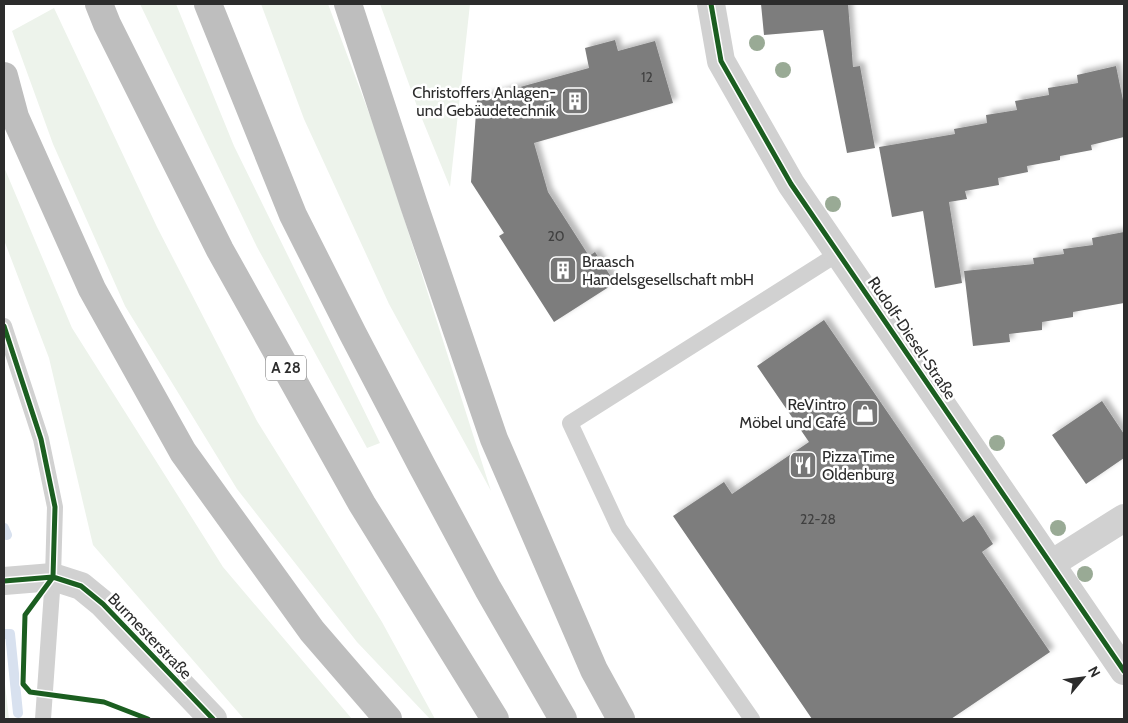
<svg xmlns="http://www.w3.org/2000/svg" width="1128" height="723" viewBox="0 0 1128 723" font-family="Cabin,sans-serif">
<defs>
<filter id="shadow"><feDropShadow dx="4.5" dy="-4.5" stdDeviation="2.5" flood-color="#0004"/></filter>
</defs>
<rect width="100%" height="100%" fill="#fff"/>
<!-- green -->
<path fill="#edf3eb" d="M140,4H176L234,146L380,443L367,448L257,247Z
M261,4H328L378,137L491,491L389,304L304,119Z
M380,4H470L450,187L418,109Z
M54,8L157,227L257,421L382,622L435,719H430L357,642L237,489L125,306L53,144L12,31Z
M4,167L72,328L223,567L352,719H244L93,545L49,358L4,240Z
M4,676L9,719H4Z"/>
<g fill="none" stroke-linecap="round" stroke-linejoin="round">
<!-- stream -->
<path stroke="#d8e1ef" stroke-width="10" d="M4,528L7,535
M4,634H10L18,713"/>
</g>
<!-- building -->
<path fill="#7d7d7d" filter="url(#shadow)" d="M761,4H848L853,67L860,66L875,148L847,153L823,30L764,35Z
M615,40L618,51L655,41L673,103L534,143L548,192L589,256L595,252L615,283L554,322L499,236L504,233L471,182L477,99L589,68L585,48Z
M1116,66L1124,105V137L1091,145L1092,150L1060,156V160L1027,166L1028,172L998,178L999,185L965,191L967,199L949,202L962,283L935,288L923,211L892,217L879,147L955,134L954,129L987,123L986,115L1017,110L1015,101L1049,95L1048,88L1078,83L1077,75Z
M1124,232V303L1073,312V317L1042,322V330L1009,334L1010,342L973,346L964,271L1034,264L1033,258L1064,254L1063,249L1093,245L1092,238Z
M824,320L963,522L974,515L983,528L993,544L982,552L1050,652L951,719H812L673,516L724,482L732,494L809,442L757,366Z
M1102,401L1124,434V458L1086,484L1052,435Z"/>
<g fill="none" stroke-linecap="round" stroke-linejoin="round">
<!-- service -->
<path stroke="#d1d1d1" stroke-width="16" d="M4,326L41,439L55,507L53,577L43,719
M752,719L619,528L570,423L839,253"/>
<!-- minor -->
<path stroke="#d1d1d1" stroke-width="28" d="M711,4L721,61L791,184L1124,671
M1051,564L1124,518
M4,581L53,577L81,586L103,604L213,719"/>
<!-- motorway -->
<path stroke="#bebebe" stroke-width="28" d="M99,4L107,24L220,250L362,504L495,719
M208,4L293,215L353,334L422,466L488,589L563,719
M348,4L414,205L494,439L594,670L621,719
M4,76L15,117L92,289L183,452L312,631L388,719"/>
<!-- cycleway casing -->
<g stroke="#fff" stroke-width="8">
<path id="cycleway" d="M711,4L721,61L791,184L1124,671
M4,326L41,439L55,507L53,577L25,615L23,684L30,692L104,702L148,719
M4,581L53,577L81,586L103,604L213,719"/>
</g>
<!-- cycleway -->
<use href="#cycleway" stroke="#1b5e20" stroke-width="5"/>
</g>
<!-- trees -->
<g fill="#99aa95">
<circle cx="757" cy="43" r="8"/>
<circle cx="783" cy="70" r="8"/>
<circle cx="833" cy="204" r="8"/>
<circle cx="997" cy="443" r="8"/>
<circle cx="1058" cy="528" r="8"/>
<circle cx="1085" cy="574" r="8"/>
</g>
<!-- icons -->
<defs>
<g id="building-square" transform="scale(1.4375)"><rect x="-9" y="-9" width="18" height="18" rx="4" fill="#767676" stroke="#fff"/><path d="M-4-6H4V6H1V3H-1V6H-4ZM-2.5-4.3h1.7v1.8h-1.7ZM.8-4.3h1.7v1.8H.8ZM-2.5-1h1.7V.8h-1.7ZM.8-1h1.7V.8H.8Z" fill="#fff"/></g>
<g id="shop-square" transform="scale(1.4375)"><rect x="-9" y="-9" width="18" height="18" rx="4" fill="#767676" stroke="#fff"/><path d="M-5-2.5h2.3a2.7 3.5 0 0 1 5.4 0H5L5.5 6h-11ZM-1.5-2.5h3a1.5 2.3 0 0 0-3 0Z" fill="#fff"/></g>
<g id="restaurant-square" transform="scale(1.4375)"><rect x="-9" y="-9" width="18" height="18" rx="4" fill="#767676" stroke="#fff"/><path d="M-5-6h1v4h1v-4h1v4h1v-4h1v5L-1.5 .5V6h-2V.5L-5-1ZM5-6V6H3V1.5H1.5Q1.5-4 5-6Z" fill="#fff"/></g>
</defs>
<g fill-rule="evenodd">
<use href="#building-square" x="575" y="101"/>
<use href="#building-square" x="563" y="270"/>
<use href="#shop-square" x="865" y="413"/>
<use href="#restaurant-square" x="803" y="465"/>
</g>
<g text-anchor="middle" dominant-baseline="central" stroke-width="5" stroke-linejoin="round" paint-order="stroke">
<!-- number labels -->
<g font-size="14" fill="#404040">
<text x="647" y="77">12</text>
<text x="556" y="236">20</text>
<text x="818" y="519">22-28</text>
</g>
<!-- shield labels -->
<rect fill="#fff" stroke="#6b6b6b" stroke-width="1" x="266" y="355.5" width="40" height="25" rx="4"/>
<g font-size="15" font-weight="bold" fill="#2c2c2c">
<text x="286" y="368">A 28</text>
</g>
<!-- poi labels -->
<g font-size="16" fill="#2c2c2c" stroke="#fff" text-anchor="end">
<text x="556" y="92">Christoffers Anlagen-<tspan x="556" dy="18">und Gebäudetechnik</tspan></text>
<text x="582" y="261" text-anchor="start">Braasch<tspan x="582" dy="18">Handelsgesellschaft mbH</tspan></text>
<text x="846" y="404">ReVintro<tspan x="846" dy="18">Möbel und Café</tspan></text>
<text x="822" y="456" text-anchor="start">Pizza Time<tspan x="822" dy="18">Oldenburg</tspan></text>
</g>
<!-- street labels -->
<g font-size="16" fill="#2c2c2c" stroke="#fff">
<text transform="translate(912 338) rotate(56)">Rudolf-Diesel-Straße</text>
<text transform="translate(150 636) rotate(46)">Burmesterstraße</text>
</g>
</g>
<!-- border -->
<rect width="1128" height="723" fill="none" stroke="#2c2c2c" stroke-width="10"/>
<!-- north arrow -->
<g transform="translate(1083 678) rotate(61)" stroke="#ffffff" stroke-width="4" paint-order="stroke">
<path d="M0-4L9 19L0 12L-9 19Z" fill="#2c2c2c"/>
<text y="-8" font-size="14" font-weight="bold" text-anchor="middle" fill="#2c2c2c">N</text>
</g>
</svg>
